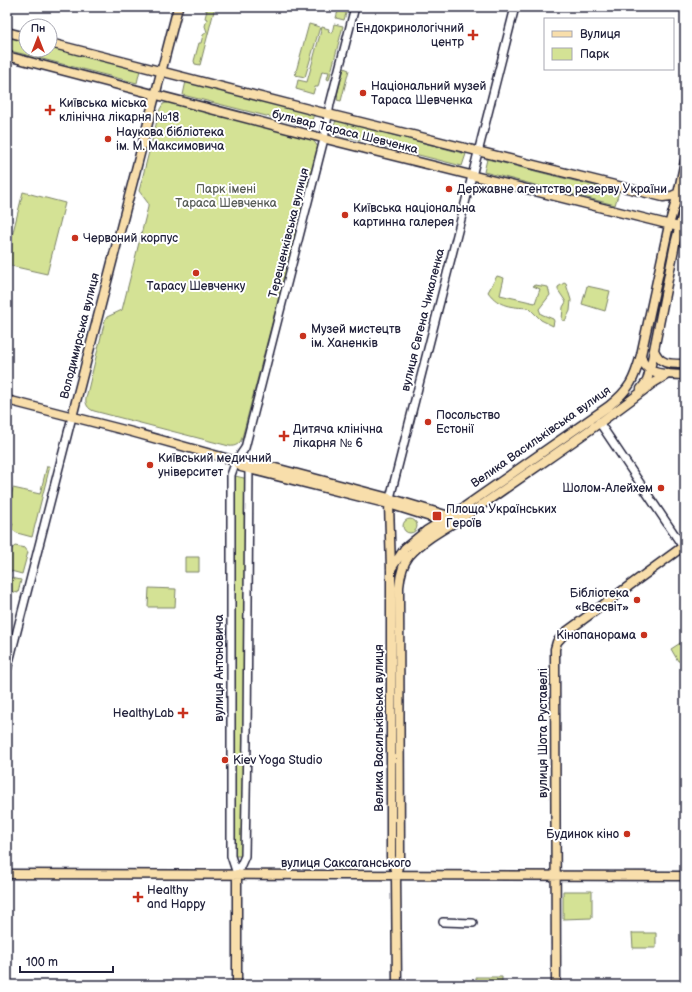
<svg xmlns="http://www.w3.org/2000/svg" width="692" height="992" viewBox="0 0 692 992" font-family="'Balsamiq Sans',sans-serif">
<rect width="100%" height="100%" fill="#fff"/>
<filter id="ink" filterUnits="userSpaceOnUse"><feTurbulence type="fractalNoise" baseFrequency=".025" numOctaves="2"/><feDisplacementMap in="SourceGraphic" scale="8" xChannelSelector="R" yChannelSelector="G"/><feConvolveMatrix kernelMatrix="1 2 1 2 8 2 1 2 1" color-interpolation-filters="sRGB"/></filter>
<g filter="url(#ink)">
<!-- green -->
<path fill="#d4e295" stroke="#7b8268" d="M205,7H215L200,65L195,64L194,61L199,43H201L203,35L207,32L205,26L207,19L205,18L207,10H205Z
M339,7H348L344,20L336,18Z
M309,24L320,27L305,77L295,75Z
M334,24L343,26L329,80L327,79L329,72L322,71L318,87H315L313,94L296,89L298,80L307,82L322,27L329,29L328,32L332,33Z
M7,36L26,41V50H50V47L140,70L137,83L7,50Z
M344,68L349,70L341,101L337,100L338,96L337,95Z
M186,81L314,114L310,127L183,95Z
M170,102L313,140L318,147L242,438C240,444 235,447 229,446L94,411C88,409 85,404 86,398L105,320L107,317L122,310L148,207V203L139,191L160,109L163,104Z
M336,120L466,154L462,166L332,133Z
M487,159L619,192L615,205L484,172Z
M23,192L65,203L47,274L7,265V256Z
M497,276L504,278L500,295L535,303L540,289L533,286L535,285L548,287L550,295L539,309L541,314L553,319L554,321L553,326L541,320L529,308C511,307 499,307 488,292Z
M564,283L566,284L571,300L570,311L565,321L562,320L563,307L566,302L558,290V287Z
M587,286L610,291L605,311L582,304Z
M47,466H50L32,537L17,533L11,529L13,524L7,522V512L13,488L40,494Z
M231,475L248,479L245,856H231Z
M403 526a7 7 0 1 1 14 0a7 7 0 1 1-14 0Z
M15,546L25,548L28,552L22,574L7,570V553Z
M185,557H199V572H185Z
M7,577L21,580L18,593L7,590Z
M149,588L176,589L175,607H148Z
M685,640V662L678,661L671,649Z
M563,891H592V918L563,919Z
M632,933H656V948H633Z
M476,977H502V985H476Z"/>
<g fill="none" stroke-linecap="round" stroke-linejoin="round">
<!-- minor casing -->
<g stroke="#22223b" stroke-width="10">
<path id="minor" d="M599,422L685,550
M389,502L515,7
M7,670L72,417
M237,874L231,856V475L236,461L245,448L324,139L330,104L355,7
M237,874L245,856L247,740L249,464
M443,922L473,923"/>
</g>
<!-- major casing -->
<g stroke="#22223b" stroke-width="11">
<path id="major" d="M7,32L26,37
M50,43L316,111L663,197L672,196L685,190
M7,56L330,140L679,227
M654,350C660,365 670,364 685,364
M641,355C644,377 668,374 685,375
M641,389L647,381L650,370L675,244L685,206
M7,400L132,432L236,461L243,459L249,461L389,498L449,516L450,517
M72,417L178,7
M236,461L241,467L389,504L443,521
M389,504L391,569V857L396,873
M391,569L405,548L426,531L460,510L609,406C630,389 634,380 641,355L669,225L678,194L685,161
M7,874L685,876
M237,985V874
M397,985L396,876L400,857L399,587C400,576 402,565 409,556C428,535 454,524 476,509C535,467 596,428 653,383L668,374
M556,985L555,649L557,642L566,632L685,545"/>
</g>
<!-- minor -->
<use href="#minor" stroke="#fff" stroke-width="7"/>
<!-- major -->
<use href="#major" stroke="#f8deab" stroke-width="8"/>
</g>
</g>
<!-- markers -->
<g fill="#c8321e" stroke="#fff" stroke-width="1.5">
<path d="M471 29h4v4h4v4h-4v4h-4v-4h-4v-4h4z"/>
<circle cx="363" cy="93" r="4"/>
<path d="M48 104h4v4h4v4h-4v4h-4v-4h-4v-4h4z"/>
<circle cx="108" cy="139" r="4"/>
<circle cx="449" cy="189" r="4"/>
<circle cx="345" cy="215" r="4"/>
<circle cx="75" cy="238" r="4"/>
<circle cx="196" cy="273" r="4"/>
<circle cx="303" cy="336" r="4"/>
<circle cx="428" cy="422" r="4"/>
<path d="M282 430h4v4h4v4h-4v4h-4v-4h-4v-4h4z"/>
<circle cx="150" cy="465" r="4"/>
<circle cx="661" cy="488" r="4"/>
<rect x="432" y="511" width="10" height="10" rx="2"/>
<circle cx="637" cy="600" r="4"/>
<circle cx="644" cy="635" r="4"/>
<path d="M181 707h4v4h4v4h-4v4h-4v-4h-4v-4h4z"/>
<circle cx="225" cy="760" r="4"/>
<circle cx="627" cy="834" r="4"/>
<path d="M136 891h4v4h4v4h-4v4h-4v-4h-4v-4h4z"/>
</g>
<g text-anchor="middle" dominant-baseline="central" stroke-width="4" stroke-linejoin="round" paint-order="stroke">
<!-- poi labels -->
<g font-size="12" fill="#22223b" stroke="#fff" text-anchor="start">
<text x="464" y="28" text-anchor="end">Ендокринологічний<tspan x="464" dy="14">центр</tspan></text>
<text x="371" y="86">Національний музей<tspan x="371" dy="14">Тараса Шевченка</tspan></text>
<text x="59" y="103">Київська міська<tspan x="59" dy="14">клінічна лікарня №18</tspan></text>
<text x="116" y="132">Наукова бібліотека<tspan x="116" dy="14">ім. М. Максимовича</tspan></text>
<text x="457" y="189">Державне агентство резерву України</text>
<text x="353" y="208">Київська національна<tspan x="353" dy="14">картинна галерея</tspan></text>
<text x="83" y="238">Червоний корпус</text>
<text x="196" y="286" text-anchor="middle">Тарасу Шевченку</text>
<text x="311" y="329">Музей мистецтв<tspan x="311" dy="14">ім. Ханенків</tspan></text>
<text x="436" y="415">Посольство<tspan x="436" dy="14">Естонії</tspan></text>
<text x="293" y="429">Дитяча клінічна<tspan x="293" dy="14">лікарня № 6</tspan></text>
<text x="158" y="458">Київський медичний<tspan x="158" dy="14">університет</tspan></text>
<text x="653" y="488" text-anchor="end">Шолом-Алейхем</text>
<text x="446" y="509">Площа Українських<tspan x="446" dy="14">Героїв</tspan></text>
<text x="629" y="593" text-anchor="end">Бібліотека<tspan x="629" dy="14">«Всесвіт»</tspan></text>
<text x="636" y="635" text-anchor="end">Кінопанорама</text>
<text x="174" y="713" text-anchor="end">HealthyLab</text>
<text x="233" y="760">Kiev Yoga Studio</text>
<text x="619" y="834" text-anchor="end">Будинок кіно</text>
<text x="147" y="890">Healthy<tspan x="147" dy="14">and Happy</tspan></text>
</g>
<!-- street labels -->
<g font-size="12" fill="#22223b" stroke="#fff">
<text transform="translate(345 132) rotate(14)">бульвар Тараса Шевченка</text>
<text transform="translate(289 233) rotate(-76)">Терещенківська вулиця</text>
<text transform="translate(423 320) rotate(-76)">вулиця Євгена Чикаленка</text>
<text transform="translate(80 336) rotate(-76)">Володимирська вулиця</text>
<text transform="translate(541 437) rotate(-35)">Велика Васильківська вулиця</text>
<text transform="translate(219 668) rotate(-90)">вулиця Антоновича</text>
<text transform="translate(379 728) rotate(-90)">Велика Васильківська вулиця</text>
<text transform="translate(543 733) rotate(-90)">вулиця Шота Руставелі</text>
<text x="346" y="863">вулиця Саксаганського</text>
</g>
<!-- park labels -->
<g font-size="12" fill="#575c56" stroke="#fff">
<text x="226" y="189">Парк імені<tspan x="226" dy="14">Тараса Шевченка</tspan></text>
</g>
</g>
<!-- margin -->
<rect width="692" height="992" fill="none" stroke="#fff" stroke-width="24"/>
<rect x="12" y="12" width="668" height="968" fill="none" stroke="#22223b" stroke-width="1.5" filter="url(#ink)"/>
<!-- legend -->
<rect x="544" y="18" width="130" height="52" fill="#ffffff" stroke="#a7a7b1"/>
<rect x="552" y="31" width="20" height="6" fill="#f8deab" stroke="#a7a7b1"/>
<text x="580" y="38" font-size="12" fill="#22223b">Вулиця</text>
<rect x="552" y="48" width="20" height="12" fill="#d4e295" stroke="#a7a7b1"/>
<text x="580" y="58" font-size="12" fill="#22223b">Парк</text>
<!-- north arrow -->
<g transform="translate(38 38)"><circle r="19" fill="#ffffff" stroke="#a7a7b1"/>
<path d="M0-3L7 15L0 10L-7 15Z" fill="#c8321e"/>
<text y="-6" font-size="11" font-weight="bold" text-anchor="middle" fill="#22223b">Пн</text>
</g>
<!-- scale -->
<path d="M20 966v6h93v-6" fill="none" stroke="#22223b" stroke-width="2"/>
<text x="26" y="966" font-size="12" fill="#22223b" stroke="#ffffff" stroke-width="3" paint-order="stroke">100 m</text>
</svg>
